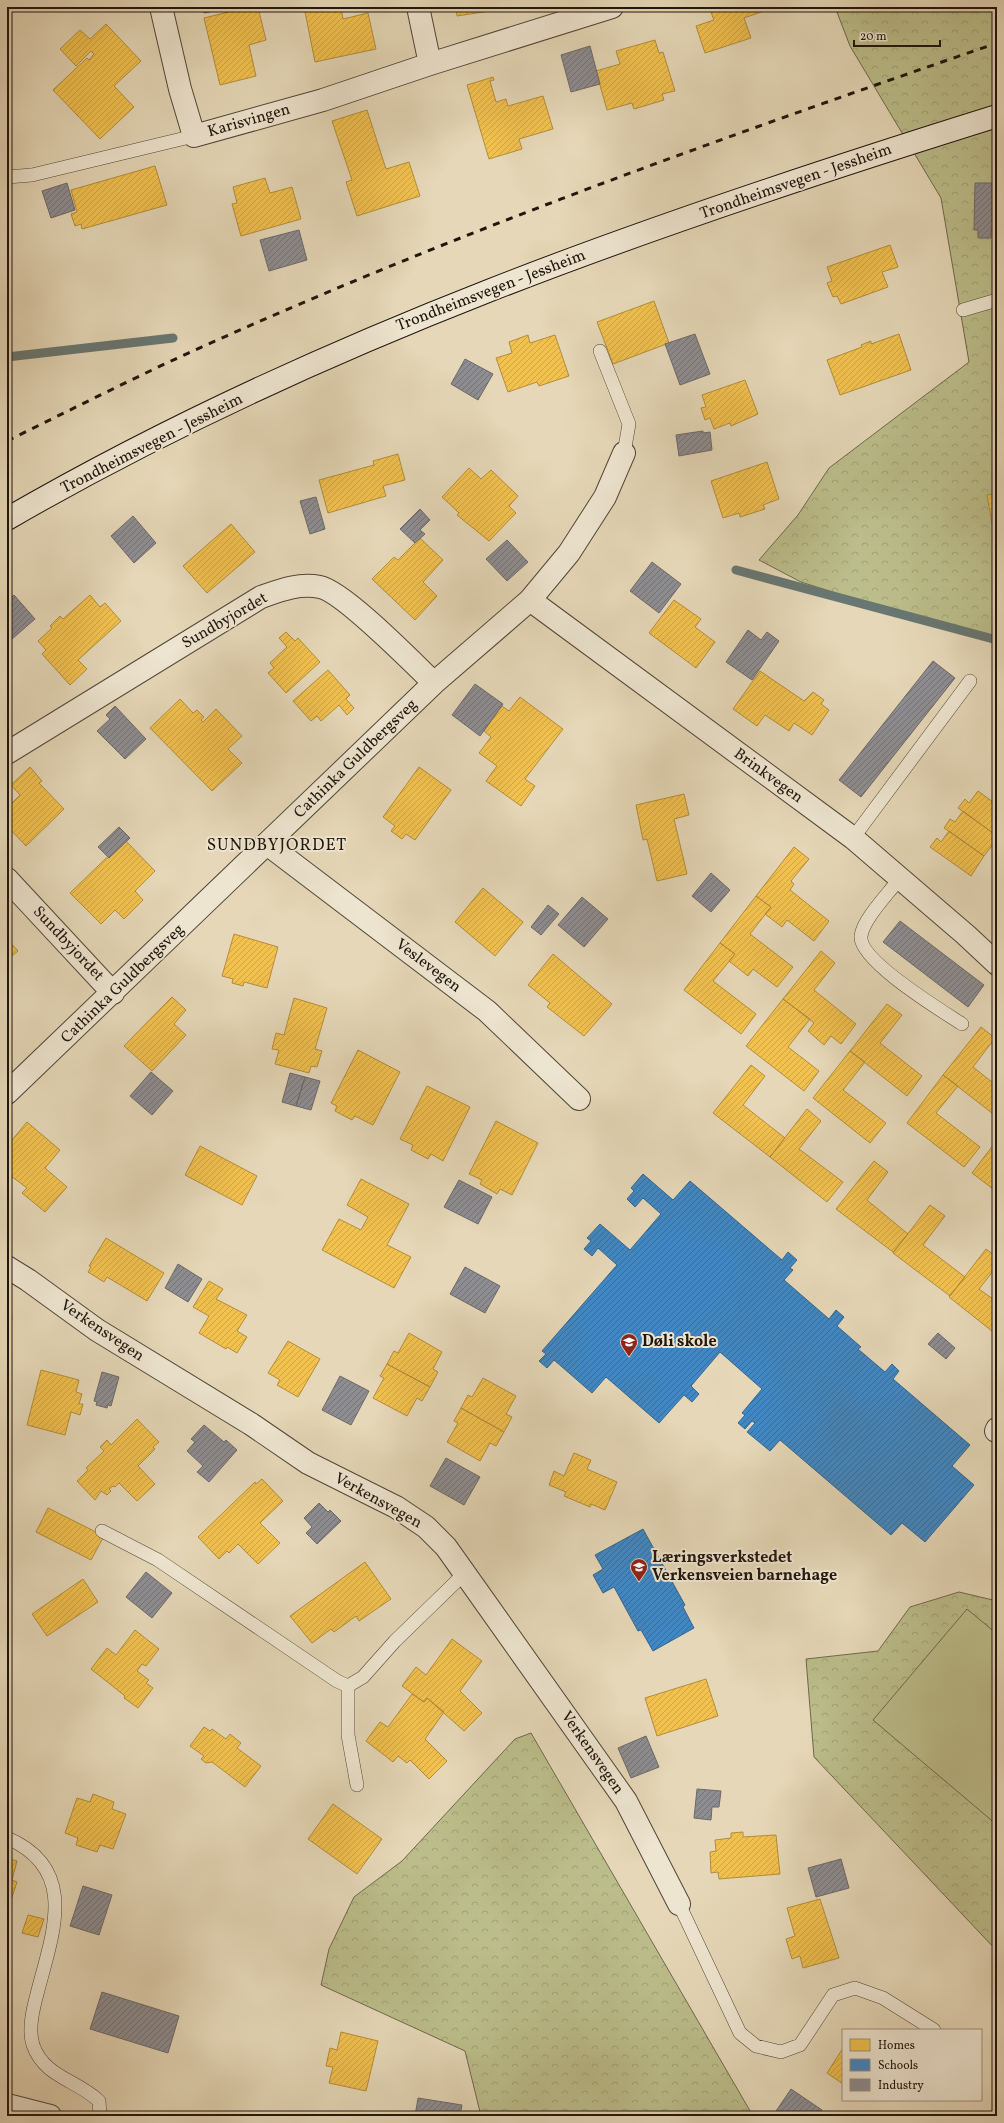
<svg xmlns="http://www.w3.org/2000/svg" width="1004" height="2123" viewBox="0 0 1004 2123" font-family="Vollkorn,serif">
<defs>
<pattern id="forest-crowns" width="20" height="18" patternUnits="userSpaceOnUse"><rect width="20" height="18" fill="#bbbd8a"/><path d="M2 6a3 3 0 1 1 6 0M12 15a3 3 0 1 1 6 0" fill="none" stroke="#a0a276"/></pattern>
<pattern id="homes-hatch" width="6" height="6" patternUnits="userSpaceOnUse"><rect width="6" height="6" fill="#f2c14e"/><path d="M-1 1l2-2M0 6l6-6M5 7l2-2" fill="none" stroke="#cfa543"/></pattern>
<pattern id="schools-hatch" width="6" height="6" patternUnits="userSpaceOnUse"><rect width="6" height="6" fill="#3f88c5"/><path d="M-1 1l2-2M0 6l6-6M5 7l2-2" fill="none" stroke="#346e9e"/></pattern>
<pattern id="industry-hatch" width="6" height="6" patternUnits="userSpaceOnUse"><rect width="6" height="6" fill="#8d8d92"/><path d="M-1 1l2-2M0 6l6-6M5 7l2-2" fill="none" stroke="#737276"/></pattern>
</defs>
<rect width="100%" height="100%" fill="#e5d7b7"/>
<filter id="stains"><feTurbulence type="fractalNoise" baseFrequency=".005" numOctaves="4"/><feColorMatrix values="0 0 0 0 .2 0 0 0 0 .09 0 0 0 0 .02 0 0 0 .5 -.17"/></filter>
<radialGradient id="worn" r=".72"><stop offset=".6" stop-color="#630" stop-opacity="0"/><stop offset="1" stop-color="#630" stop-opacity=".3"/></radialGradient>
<!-- forest -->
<path fill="url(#forest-crowns)" stroke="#6e694c" d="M835,7H997V644L801,582L759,560L798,515L829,468L969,362L941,198L850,46Z
M959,1592L997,1601V1951L814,1757L806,1659L878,1651L910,1607Z
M531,1733L753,2116H481L465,2051L321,1985L329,1949L354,1897L402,1861L515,1739Z"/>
<!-- garden -->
<path fill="#bbbd8a" stroke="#6e694c" d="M967,1609L997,1634V1825L873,1720Z"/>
<!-- homes -->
<path fill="url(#homes-hatch)" stroke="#b38d3a" d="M249,7H258L266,40L249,45L256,76L220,85L204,18Z
M304,7H341L343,19L368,13L376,49L315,62Z
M456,7H489L490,11L457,16Z
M709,7H770V9L744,18L751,38L705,53L696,26L714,20Z
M106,24L141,61L114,86L134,107L100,139L53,90L87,58L89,60L94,54L91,51L76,66L60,49L80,30L90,39Z
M655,40L659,53L663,52L675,91L662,94L664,100L634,109L632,103L607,110L596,71L620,64L616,51Z
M493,77L494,80L490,81L496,102L506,99L508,106L543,96L553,129L519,139L522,149L489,159L467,85Z
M367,110L386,169L409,162L420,196L357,216L346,182L352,180L332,121Z
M155,166L167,205L82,229L81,224L75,226L71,214L77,212L71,190Z
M265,178L270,193L292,187L301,219L241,236L232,204L237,203L233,187Z
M890,245L898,267L882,272L888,287L841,304L837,296L833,297L827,283L832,281L827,267Z
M654,301L669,343L613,364L597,322Z
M899,334L911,370L840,395L827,360L862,347L861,345L871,341V344Z
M528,335L530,343L555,335L569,376L539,386L537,382L508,392L496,358L512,353L509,342Z
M745,380L758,414L731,426L730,423L714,429L710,418L705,420L701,408L706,407L702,395Z
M398,454L405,480L383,486L386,496L328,513L319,480L374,465L373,461Z
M767,462L779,499L763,505L765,509L740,517L739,513L723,518L711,481Z
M469,468L481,479L491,470L518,496L509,506L516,513L489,541L457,515L459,513L442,497Z
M997,494V551L987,495Z
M231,524L255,552L207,593L183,566Z
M420,538L443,560L423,582L437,596L415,620L372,579L394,557L398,560Z
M90,595L100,607L105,603L121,621L78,660L87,669L70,685L42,654L46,650L38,641L52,628L50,626L60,616L63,619Z
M674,600L701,619L695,627L715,642L696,668L649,633Z
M286,632L295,641L298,638L320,662L286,693L268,673L274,668L270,663L287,647L279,638Z
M328,670L350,695L346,699L354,708L347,715L339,705L321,721L317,716L311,721L293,701Z
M760,671L804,701L813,692L824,700L821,704L829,710L812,735L794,723L789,731L765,715L757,726L733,709Z
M520,697L563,729L525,779L535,786L521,806L486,781L497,766L479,753L491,737L484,731L502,706L509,711Z
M180,699L193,713L197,710L204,717L201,720L203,722L216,709L242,736L228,749L242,763L212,791L150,728Z
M30,767L42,781L39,783L64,809L26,846L7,826V816L10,814L7,808L20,795L11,785Z
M419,767L451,790L415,840L406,834L402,839L391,831L395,826L383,817Z
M978,791L997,805V836L958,808L965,799L969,803Z
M684,794L689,815L674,819L687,874L657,881L647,839L643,840L636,805Z
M963,811L997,836V839L984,856L944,828L950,819L955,822Z
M949,831L984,856L971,876L930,847L937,838L941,842Z
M125,840L155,871L135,891L143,900L124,919L115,910L101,924L70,893Z
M794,847L809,859L791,881L794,884L790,890L829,921L814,941L787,920L782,927L765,914L771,907L756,896Z
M483,888L523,922L495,956L455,922Z
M756,896L771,907L750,934L793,967L777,987L753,969L748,976L729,961L735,954L720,943Z
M234,934L278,947L267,988L244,982L243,986L232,983L233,979L222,976Z
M7,939L18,951L7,960Z
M720,943L735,954L713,981L756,1014L741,1034L684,990Z
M821,951L835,963L814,990L856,1024L841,1044L831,1036L824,1045L808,1031L814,1023L783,999Z
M553,954L612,1004L584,1036L547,1007L550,1003L528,985Z
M172,997L186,1010L174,1024L186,1035L152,1071L124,1046Z
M294,998L327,1008L315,1049L322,1051L317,1067L311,1066L309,1073L275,1064L279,1050L272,1049L276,1033L284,1035Z
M783,999L810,1019L788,1047L819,1071L804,1091L746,1046Z
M887,1004L902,1015L880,1043L922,1076L907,1096L850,1051Z
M981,1027L995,1038L973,1067L997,1086V1117L943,1075Z
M358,1050L400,1072L373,1125L355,1116L352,1120L335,1111L337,1106L331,1103Z
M850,1051L865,1062L843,1090L886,1123L870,1143L813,1098Z
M751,1065L765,1076L743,1105L785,1138L770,1157L713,1113Z
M943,1075L958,1086L936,1113L980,1147L964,1167L907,1123Z
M427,1086L470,1107L443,1161L431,1154L428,1159L411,1150L413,1145L400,1139Z
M807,1109L821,1121L799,1149L843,1182L827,1202L770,1157Z
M496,1121L538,1143L512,1195L500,1189L497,1194L480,1184L482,1180L469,1174Z
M27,1122L60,1150L45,1168L67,1187L45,1212L22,1193L27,1188L7,1173V1146Z
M997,1140V1192L972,1173Z
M200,1146L257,1176L242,1205L185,1175Z
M874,1161L888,1172L867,1200L908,1234L893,1252L836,1209Z
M361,1179L409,1204L387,1245L411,1257L394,1288L322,1250L339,1219L361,1230L368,1217L347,1205Z
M930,1205L945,1216L923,1245L965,1277L950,1296L893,1253Z
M106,1238L164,1273L147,1301L107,1277L104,1282L88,1272L91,1267L89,1266Z
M986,1249L997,1257V1266L979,1289L997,1302V1335L949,1297Z
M209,1281L223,1289L216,1299L247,1315L237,1331L247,1337L237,1353L227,1347L226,1349L199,1333L209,1316L193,1307Z
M7,1316H12L8,1348H7Z
M409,1333L442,1352L433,1369L438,1372L430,1387L387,1364L394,1351L398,1353Z
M288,1341L320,1359L298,1397L277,1385L280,1380L268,1373Z
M387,1364L430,1387L422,1401L417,1398L407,1416L373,1398L384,1378L380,1376Z
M41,1370L79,1380L76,1392L82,1394L79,1404H83L80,1415L71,1412L65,1435L27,1425Z
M483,1378L516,1396L506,1414L512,1417L504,1432L461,1408L468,1395L472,1397Z
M461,1408L504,1432L496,1446L490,1443L480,1461L447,1442L458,1423L454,1421Z
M137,1419L159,1442L153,1447L155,1449L138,1466L155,1484L137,1501L119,1483L115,1487L113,1486L109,1489L111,1491L107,1495L101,1491L95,1500L77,1481L88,1470L86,1468L104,1451L100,1447L107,1440L111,1445Z
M574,1453L591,1460L587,1469L617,1482L605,1510L591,1504L590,1507L564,1496L566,1492L549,1485L554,1471L564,1476Z
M262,1479L283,1501L260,1523L280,1543L258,1564L238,1544L229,1553L227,1551L219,1559L198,1537L255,1482L256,1484Z
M48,1508L104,1536L91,1560L36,1532Z
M365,1562L391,1599L359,1621L356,1616L334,1632L331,1629L312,1643L290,1616Z
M83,1579L98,1602L47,1636L32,1614Z
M135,1630L159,1649L146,1666L142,1664L137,1671L149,1680L146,1683L153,1688L138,1708L124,1698L125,1696L91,1669L107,1648L116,1655Z
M452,1639L482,1661L460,1691L482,1713L464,1731L427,1698L424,1702L402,1686L416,1667L426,1675Z
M706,1679L718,1716L657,1736L645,1698Z
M412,1694L424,1702L427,1698L444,1712L425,1739L447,1761L429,1779L410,1760L407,1763L398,1756L393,1762L366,1741L380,1722L388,1727Z
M204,1727L210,1731L212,1729L226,1739L230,1734L241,1743L237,1748L261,1766L245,1787L212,1762L206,1763L201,1759L204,1756L190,1746Z
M7,1728L11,1729L7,1750Z
M93,1794L114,1802L112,1809L126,1814L113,1849L100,1845L97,1852L76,1845L78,1838L65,1833L77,1798L90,1802Z
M333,1804L382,1839L357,1874L308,1839Z
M743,1832V1837L776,1835L780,1874L719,1879L718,1872L711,1873L710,1852L716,1851L715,1840L731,1838V1833Z
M7,1858L17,1861L12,1880L17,1882L11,1900L7,1899Z
M820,1899L839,1958L803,1968L800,1956L792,1959L786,1939L795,1936L787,1908Z
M28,1915L44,1919L38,1937L22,1933Z
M341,2032L378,2041L366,2091L329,2083L333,2067L326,2066L330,2048L337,2050Z
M843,2048V2084L827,2073Z"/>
<!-- schools -->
<path fill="url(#schools-hatch)" stroke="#36668e" d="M643,1174L673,1200L690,1181L782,1260L788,1252L797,1260L790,1268L793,1270L784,1280L829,1319L836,1310L844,1317L837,1326L861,1347L858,1349L885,1372L892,1364L899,1371L893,1379L970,1445L952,1466L974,1485L925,1542L902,1523L891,1535L780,1440L770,1451L747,1432L755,1423L752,1421L745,1429L738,1423L745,1415L742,1413L762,1389L720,1352L691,1386L699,1394L692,1402L684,1395L659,1423L606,1377L592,1393L554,1360L547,1368L539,1361L546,1354L542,1351L617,1265L598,1248L592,1256L584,1249L591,1241L587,1238L600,1224L630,1250L661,1214L643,1198L635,1207L627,1199L634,1191L631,1188Z
M643,1529L685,1605L683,1607L694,1628L653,1651L641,1630L638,1631L614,1587L603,1593L593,1575L603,1569L595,1555Z"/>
<!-- industry -->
<path fill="url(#industry-hatch)" stroke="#6c696a" d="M203,7H234L204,13Z
M590,46L600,84L571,92L561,55Z
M67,183L75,210L51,218L42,191Z
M975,183H996L995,230H991V238H978V230H974Z
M299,230L307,260L269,271L260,240Z
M695,334L710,374L680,385L665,344Z
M465,359L493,374L478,400L451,384Z
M703,431V433L710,432L712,450L679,456L676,435Z
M316,497L325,529L310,534L300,501Z
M420,509L430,520L420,530L425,534L415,543L400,529Z
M133,516L156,543L134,563L111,536Z
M507,540L528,562L507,581L486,559Z
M652,562L681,584L659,613L630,591Z
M14,595L35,619L12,639L7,633V601Z
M748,630L761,640L767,632L779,641L752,680L726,662Z
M933,661L955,678L861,797L839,780Z
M475,684L503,704L480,736L452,715Z
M115,706L146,739L125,759L97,731L110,719L106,715Z
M119,827L130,838L109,858L98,847Z
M711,873L730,890L711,912L692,896Z
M582,897L608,919L584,947L558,925Z
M548,905L559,914L541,935L531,927Z
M900,921L984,985L968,1007L883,942Z
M151,1072L173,1091L152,1115L130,1096Z
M290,1073L305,1077L296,1106L282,1102Z
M305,1077L320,1081L311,1110L296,1106Z
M459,1180L492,1197L478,1224L444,1207Z
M178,1264L202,1279L188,1302L165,1288Z
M465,1267L500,1286L485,1313L450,1294Z
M938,1333L955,1348L946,1359L928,1344Z
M102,1372L119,1377L111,1406L108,1405L107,1408L96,1405L97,1402L94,1401Z
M340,1376L369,1391L351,1425L322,1410Z
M204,1425L224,1442L226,1440L237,1450L209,1482L197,1472L203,1466L187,1451L195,1442L191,1439Z
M446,1458L480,1477L464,1505L430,1486Z
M319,1503L328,1512L330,1510L341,1521L317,1544L306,1533L312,1527L304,1518Z
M146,1572L172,1593L152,1618L126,1597Z
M646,1736L659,1767L631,1778L618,1748Z
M697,1789L721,1791L719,1807H712L711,1820L694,1818Z
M841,1859L849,1888L816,1897L808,1868Z
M83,1886L112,1895L99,1935L70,1926Z
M102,1992L179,2016L168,2053L90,2029Z
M791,2089L822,2110L818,2116H777L774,2114Z
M418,2098L462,2105L460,2116H415Z"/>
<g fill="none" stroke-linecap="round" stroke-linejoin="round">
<!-- stream -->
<path stroke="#687772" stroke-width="9" d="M7,357L173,338
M736,570L997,640"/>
<!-- lane casing -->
<g stroke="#514638" stroke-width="14">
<path id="lane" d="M7,177L32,175L194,136
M963,310L997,300
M600,351L629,424L624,453
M853,838L970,681
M900,878C889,893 863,919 861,936C858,960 942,1011 962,1024
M102,1531L158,1560L337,1681L348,1686L363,1677L395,1641L464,1574
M348,1686V1735L357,1785
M7,1838C80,1869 52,1935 37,1994C33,2009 28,2029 33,2045C44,2077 77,2080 99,2101L100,2116
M679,1904L740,2033L756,2046L781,2052L800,2045L833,1995L855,1988L883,1998L934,2030"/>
</g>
<!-- street casing -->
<g stroke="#514638" stroke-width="24">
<path id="street" d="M161,7L180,89L194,136L323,100L430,64L612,7
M418,7L430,64
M530,600L853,838L966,935L997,964
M7,753L261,597C281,590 299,583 320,587C344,592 413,663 434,683
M267,844L487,1011L579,1099
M7,879L113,993
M7,1093L434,683L530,600L569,553L605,497L624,453
M7,1267L28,1280L97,1330L251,1424L308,1463L396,1507L426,1527L446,1547L626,1801L679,1904
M996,1431L997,1429
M7,2105L50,2116"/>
</g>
<!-- secondary casing -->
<g stroke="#20150d" stroke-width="24">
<path id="secondary" d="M7,519C316,340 657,222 997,116"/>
</g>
<!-- lane -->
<use href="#lane" stroke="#eee5d0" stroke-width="13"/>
<!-- street -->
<use href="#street" stroke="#eee5d0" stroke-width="22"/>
<!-- secondary -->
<use href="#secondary" stroke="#eee5d0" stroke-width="22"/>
<!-- rail -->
<path stroke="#20150d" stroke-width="3" stroke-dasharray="7 7" stroke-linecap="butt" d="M7,441C62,414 116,387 171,361C439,238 718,139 997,43"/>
</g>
<!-- icons -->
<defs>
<g id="school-pin" transform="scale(0.9)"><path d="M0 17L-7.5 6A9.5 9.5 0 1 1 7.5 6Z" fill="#8f2418" stroke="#eee5d0"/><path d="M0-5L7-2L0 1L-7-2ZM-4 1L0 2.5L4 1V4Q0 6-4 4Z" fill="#fff"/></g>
</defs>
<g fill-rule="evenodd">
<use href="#school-pin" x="629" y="1342"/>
<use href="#school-pin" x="639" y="1567"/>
</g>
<g text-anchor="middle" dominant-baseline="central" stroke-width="4" stroke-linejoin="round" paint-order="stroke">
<!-- street labels -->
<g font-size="16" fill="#20150d" stroke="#eee5d0">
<text transform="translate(249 121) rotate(-16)">Karisvingen</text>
<text transform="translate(796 182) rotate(-19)">Trondheimsvegen - Jessheim</text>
<text transform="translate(491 291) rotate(-21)">Trondheimsvegen - Jessheim</text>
<text transform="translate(152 444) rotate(-27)">Trondheimsvegen - Jessheim</text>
<text transform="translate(225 621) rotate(-30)">Sundbyjordet</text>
<text transform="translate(356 759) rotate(-44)">Cathinka Guldbergsveg</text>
<text transform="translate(768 776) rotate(36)">Brinkvegen</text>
<text transform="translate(68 944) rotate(47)">Sundbyjordet</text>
<text transform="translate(428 966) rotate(37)">Veslevegen</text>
<text transform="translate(123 984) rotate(-44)">Cathinka Guldbergsveg</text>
<text transform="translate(102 1331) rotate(34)">Verkensvegen</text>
<text transform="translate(378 1501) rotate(29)">Verkensvegen</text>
<text transform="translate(592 1753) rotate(55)">Verkensvegen</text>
</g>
<!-- poi labels -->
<g font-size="16" font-weight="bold" fill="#20150d" stroke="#eee5d0" text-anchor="start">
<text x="642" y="1342">Døli skole</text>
<text x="652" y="1558">Læringsverkstedet<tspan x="652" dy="18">Verkensveien barnehage</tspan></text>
</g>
<!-- neighbourhood labels -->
<g font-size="17" letter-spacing="1" fill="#20150d" stroke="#eee5d0">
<text x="277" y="845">SUNDBYJORDET</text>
</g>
</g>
<!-- margin -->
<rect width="1004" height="2123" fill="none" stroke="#e5d7b7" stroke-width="24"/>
<rect x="8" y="8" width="988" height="2107" fill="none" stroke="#20150d" stroke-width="2"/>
<rect x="12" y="12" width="980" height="2099" fill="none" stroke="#20150d"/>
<!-- legend -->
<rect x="842" y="2029" width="140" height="72" fill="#eee5d0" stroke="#9c9282"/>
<rect x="850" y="2039" width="20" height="12" fill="#f2c14e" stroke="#9c9282"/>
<text x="878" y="2049" font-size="12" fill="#20150d">Homes</text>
<rect x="850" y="2059" width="20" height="12" fill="#3f88c5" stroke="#9c9282"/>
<text x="878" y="2069" font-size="12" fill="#20150d">Schools</text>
<rect x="850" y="2079" width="20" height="12" fill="#8d8d92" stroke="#9c9282"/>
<text x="878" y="2089" font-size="12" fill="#20150d">Industry</text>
<!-- scale -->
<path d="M854 40v6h86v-6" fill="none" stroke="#20150d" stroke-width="2"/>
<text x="860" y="40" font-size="12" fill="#20150d" stroke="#eee5d0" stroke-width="3" paint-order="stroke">20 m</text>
<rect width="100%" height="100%" filter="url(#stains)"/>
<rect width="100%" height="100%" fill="url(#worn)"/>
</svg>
